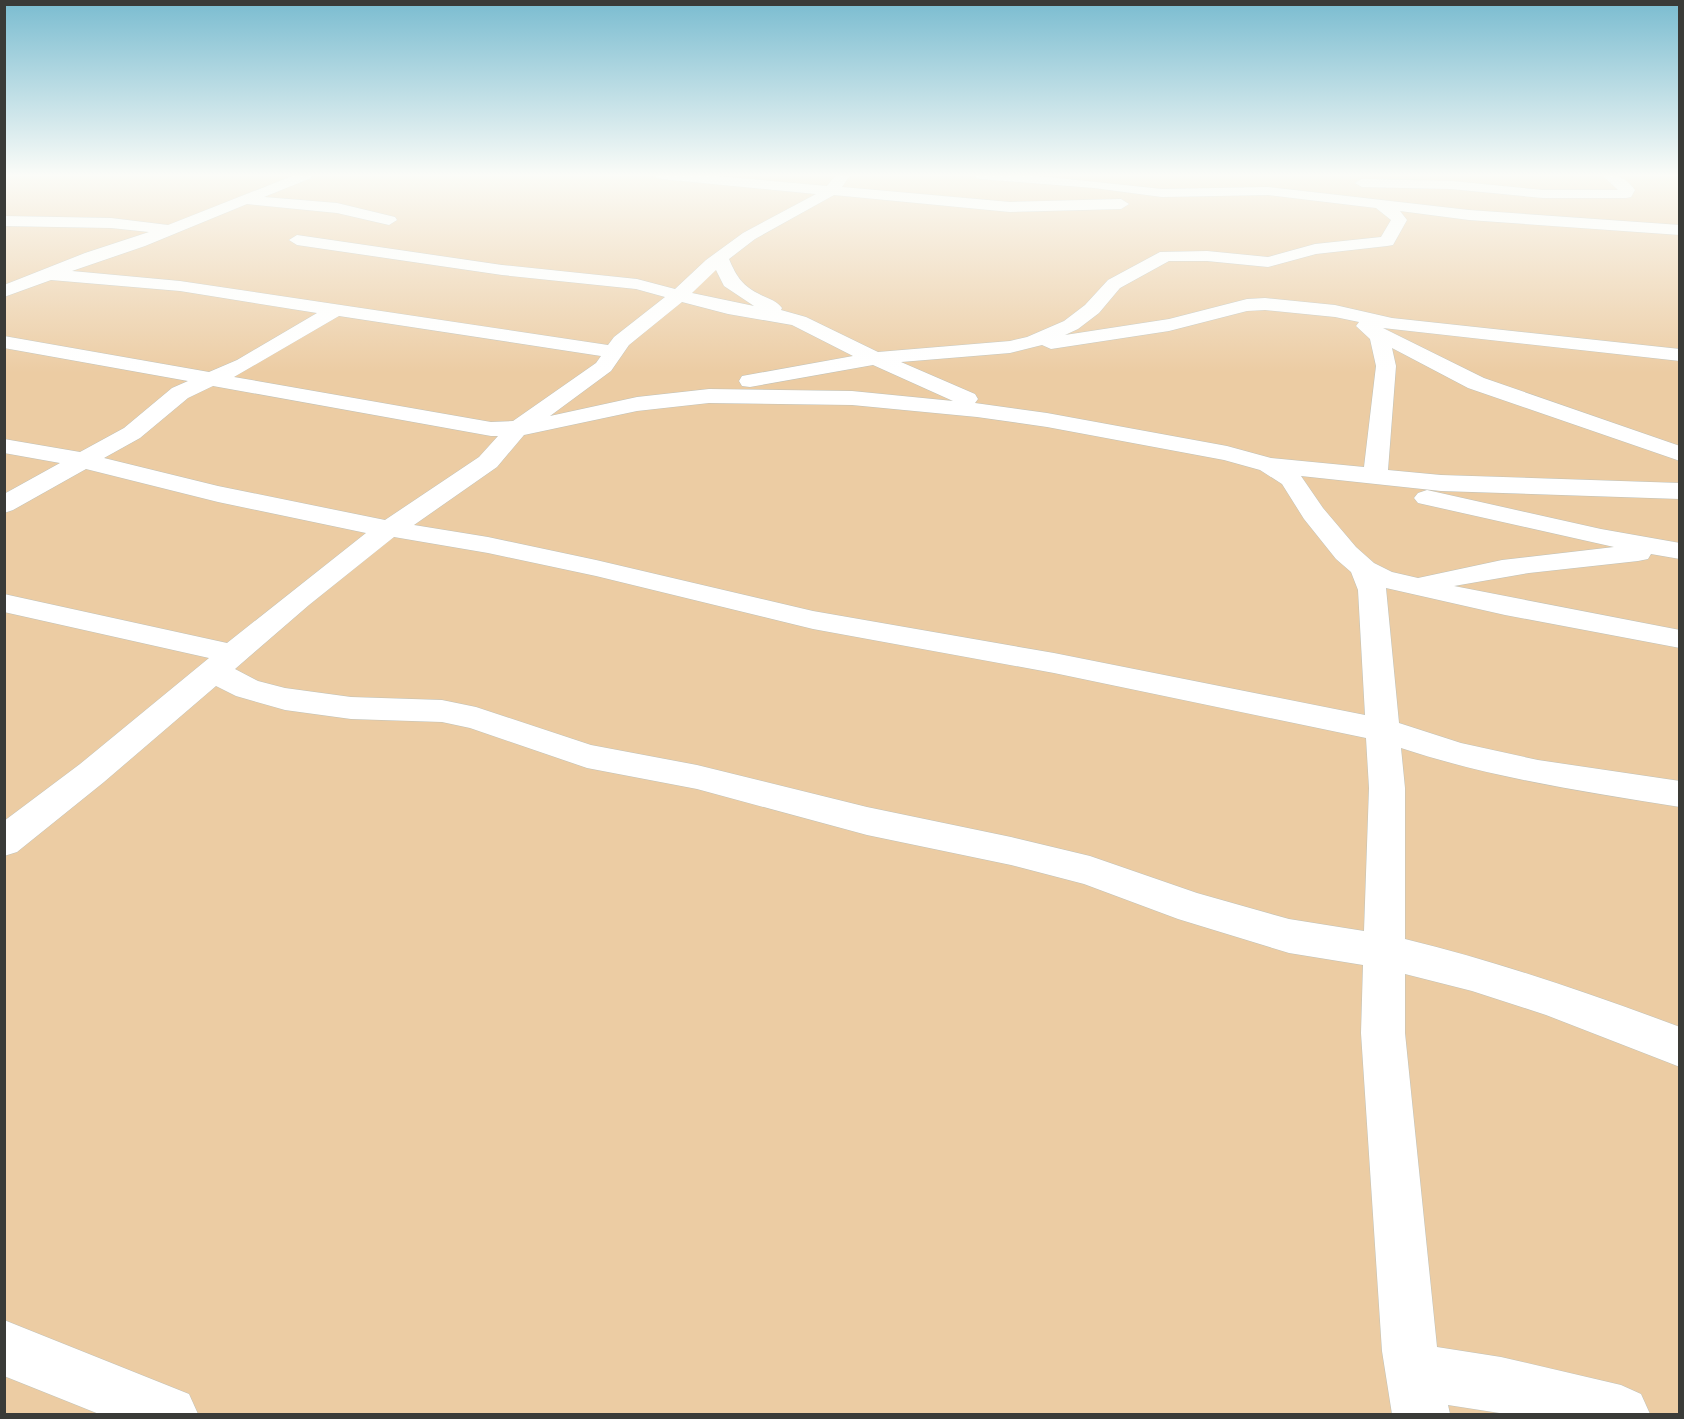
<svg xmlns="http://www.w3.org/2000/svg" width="1684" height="1419" viewBox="0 0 1684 1419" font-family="'Sofia Sans Condensed',sans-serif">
<rect width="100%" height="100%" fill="#f6f9f0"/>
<!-- green -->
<path fill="#eccca3" d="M5,175H1679V1414H5Z"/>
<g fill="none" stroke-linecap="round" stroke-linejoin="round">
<!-- minor casing -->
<g stroke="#bfc2ba" stroke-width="1">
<path id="minor" d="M295,175H313L311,178L264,197L337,203L395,217L397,220L389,225L337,213L247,204L145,246L72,271L180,281L608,345L614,337L665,297L636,289L502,275L297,245L289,240L297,235L502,265L637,279L675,289L706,260L743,233L816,194L662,179L657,178L655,175H704L827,186L836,175H850L842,187L1010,202L1121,199L1129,204L1121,209L1010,212L834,195L755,239L729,259C737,278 743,286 761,295C769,299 777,301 782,308L781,310L806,317L878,352L1010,341L1027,337L1064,321L1085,305L1108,280L1160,252L1207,251L1268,257L1315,244L1381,237L1391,220L1376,208L1268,195L1162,197L1094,188L981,179L976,178L974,175H1029L1162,189L1268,187L1469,210L1680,225V235L1469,220L1400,211L1407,220L1393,245L1387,246L1316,254L1268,267L1207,261H1169L1120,288L1099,313L1078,329L1065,335L1169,319L1247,299L1265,298L1335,305L1392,318L1680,349V361L1383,328L1484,378L1680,446V461L1468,388L1392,348L1396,366L1388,470L1441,475L1680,483V499L1441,491L1301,476L1323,508L1356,547L1374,563L1392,572L1418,578L1502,560L1614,547L1418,503L1414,498L1418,493L1427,490L1601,529L1680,543V559L1651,554L1648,559L1638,561L1529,573L1454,586L1680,630V648L1505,615L1386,588L1399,723L1461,743L1538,760L1680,781V807C1585,792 1492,778 1401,748L1405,788V939C1499,962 1589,993 1680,1027V1067L1546,1015L1472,991L1405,974V1033L1437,1347L1501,1357L1621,1385L1641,1394L1650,1414H1506L1448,1405L1450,1414H1392L1382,1351L1361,1033L1363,965L1289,953L1178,919L1084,884L1011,865L867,835L697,789L587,768L470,728L442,722L351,719L285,710L236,696L216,686L104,782L17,852L4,856V821L80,764L209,658L4,612V594L227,643L366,533L218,502L86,469L13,510L4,513V494L60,463L4,453V439L80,452L124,428L172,388L188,381L4,348V336L209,372L237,360L317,313L180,291L51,280L4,297V285L85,253L149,232L111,228L4,226V216L111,218L168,225ZM716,270L724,286L754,306L692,293ZM682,302L728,314L792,325L853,356L742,376L739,381L742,386L750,387L873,365L953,401L852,391L709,389L637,397L550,416L611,371L629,345ZM1265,310L1335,317L1359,322L1356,326L1370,339L1376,366L1364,467L1271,458L1227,446L1047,413L975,403L978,399L975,394L901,362L1010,353L1042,345L1051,349L1169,331L1247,311ZM339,316L601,356L596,363L513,421L491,422L234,377ZM213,386L491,436H498L479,457L385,520L218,486L104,458L140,438L188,398ZM709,403L852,405L977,417L1047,427L1224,460L1260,470L1282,484L1304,519L1336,559L1351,572L1358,590L1365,715L1054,653L813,611L596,560L488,537L414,525L497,467L524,435L637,411ZM394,537L488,553L596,576L813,629L1054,673L1366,738L1369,788L1364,931L1289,919L1197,893L1090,856L1011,837L867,807L697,765L591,745L476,707L442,700L351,697L285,688L258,681L235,669L309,605Z
M1602,175C1617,174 1626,178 1635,190L1631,197L1626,198H1543L1451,189L1362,187L1355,183L1362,179L1451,181L1543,190H1618Z
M4,1320L189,1394L198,1414H99L4,1376Z"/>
</g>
<!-- minor -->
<use href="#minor" fill="#fff" fill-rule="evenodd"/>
</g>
<!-- sky -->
<linearGradient id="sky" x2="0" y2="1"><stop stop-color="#7abcd0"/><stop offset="0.47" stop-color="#fbfcf8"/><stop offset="1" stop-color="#fbfcf8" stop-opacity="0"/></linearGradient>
<rect width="1684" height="373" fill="url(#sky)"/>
<!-- border -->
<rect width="1684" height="1419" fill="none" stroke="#3a3b38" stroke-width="12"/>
</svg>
